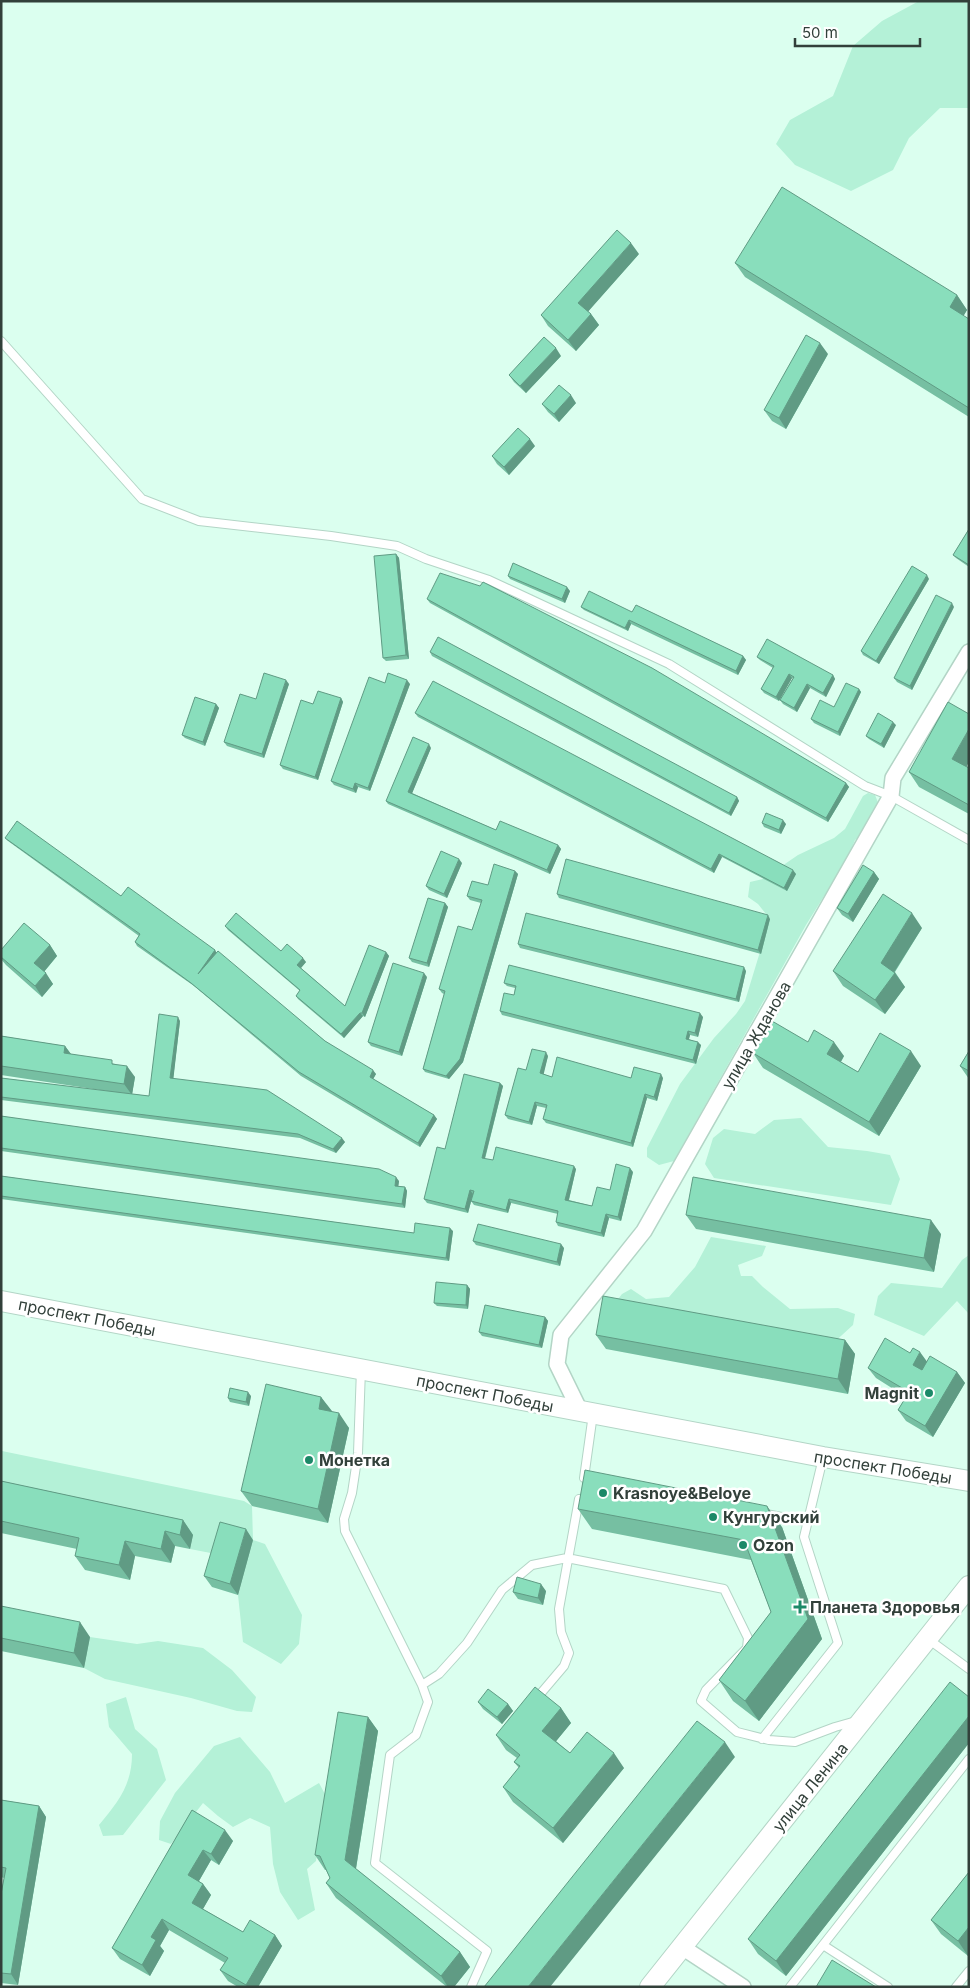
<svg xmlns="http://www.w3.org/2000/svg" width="970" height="1988" viewBox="0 0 970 1988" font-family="Inter,sans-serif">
<rect width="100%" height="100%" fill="#dbffef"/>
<!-- green -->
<path fill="#b4f1d7" d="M919,1H969V108H940L909,138L893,170L851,191L795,165L776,144L790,120L833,96L853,46L882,21Z
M868,793L875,795L879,805L866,832L855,840L840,876L824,896L806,925L674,1161L659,1165L647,1157V1148L680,1084L714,1038L736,1014L745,1001L770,919L758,904L748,897L750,882L763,879L798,855L834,838L845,829L863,796Z
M801,1118L828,1147L867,1151L890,1155L900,1179L891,1205L714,1178L705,1164L713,1138L724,1129L755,1134L774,1120Z
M711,1237L766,1246L762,1256L738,1265L741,1276H752L763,1287L790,1309L838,1308L855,1314L853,1325L830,1346L615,1303L622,1294L631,1289L646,1299L669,1297L695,1267Z
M969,1255V1314L957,1301L924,1336L874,1315L878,1296L891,1283L942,1288L962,1260Z
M2,1451L244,1501L252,1506L253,1540L265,1544L302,1615L299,1644L281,1664L243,1642L238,1595L253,1540L221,1555L190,1549L193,1535L1,1492Z
M90,1637L137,1644L158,1641L203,1648L232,1670L256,1697L252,1712L237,1711L191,1698L105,1679L84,1668Z
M126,1697L135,1729L157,1749L166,1780L123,1835L103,1836L99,1825C118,1802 132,1785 132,1754L109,1727L106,1704Z
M240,1737L270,1772L285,1803L319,1783L326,1796L316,1861L307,1869L315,1910L298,1920L280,1892L273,1864L270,1827L250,1818L233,1827L218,1816L203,1803L171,1844L159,1840L160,1821L175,1793L214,1746Z"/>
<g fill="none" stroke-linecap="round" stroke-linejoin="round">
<!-- service casing -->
<g stroke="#b3d5c6" stroke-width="10">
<path id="service" d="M1,341L142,499L199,521L331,536L397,546L426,559L489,580L669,664L865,786L891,796L969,840
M361,1369L358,1453L352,1493L344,1519L345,1531L422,1685L428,1702L416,1735L390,1755L375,1863L487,1951L471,1987
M584,1478L593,1414
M766,1514L808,1522
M928,1639L969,1669
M422,1685L439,1674L467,1643L502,1590L532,1565L567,1558L724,1589L748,1638L747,1648L706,1690L701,1701L737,1732L769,1740L795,1742L835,1727L856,1721
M536,1699L564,1666L569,1653L561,1632L559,1609L579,1499
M762,1739L838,1643L804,1537L823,1458
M823,1945L888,1987
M790,1987L969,1759
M956,1987L969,1971"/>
</g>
<!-- minor casing -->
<g stroke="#b3d5c6" stroke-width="18">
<path id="minor" d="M580,1411L557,1364L561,1335L644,1231L891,796L893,778L969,652
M682,1947L743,1987"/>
</g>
<!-- tertiary casing -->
<g stroke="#b3d5c6" stroke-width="22">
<path id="tertiary" d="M1,1301L823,1457L969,1481
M650,1987L969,1586"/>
</g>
<!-- service -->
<use href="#service" stroke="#fff" stroke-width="8"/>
<!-- minor -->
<use href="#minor" stroke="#fff" stroke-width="15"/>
<!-- tertiary -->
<use href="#tertiary" stroke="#fff" stroke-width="20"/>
</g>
<!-- wall -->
<path fill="#76bfa2" d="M639,254L588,311L591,314L599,325L576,351L548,326L541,315Z
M735,263L957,295L967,310L963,316L969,319V417L745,277Z
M828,354L786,429L772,421L764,410Z
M561,356L526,393L514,382L509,375Z
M576,403L559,422L548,412L542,404Z
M535,446L509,475L497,464L492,456Z
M969,529V567L956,558L953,555Z
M396,554L399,558L409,659L386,661L383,658Z
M508,576L570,591L565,603L510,579Z
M929,579L879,664L863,655L861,651Z
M427,599L846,783L849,787L828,822L430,603Z
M581,607L632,612L743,656L746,660L738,675L631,624L628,631L584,610Z
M954,607L912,690L897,682L894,678Z
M430,652L737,797L739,801L731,816L432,656Z
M757,657L833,675L835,679L826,697L810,688L797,712L783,704L780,700L793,678H792L779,701L764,693L761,689L773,668L760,660Z
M385,683L410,684L370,791L358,787L356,793L334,785L331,781Z
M289,684L264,758L227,746L224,742L256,699Z
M859,689L861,692L840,736L814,723L811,719L834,707Z
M341,698L343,702L318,780L283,769L280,765L313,704Z
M216,704L219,708L205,746L185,738L182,735Z
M415,713L796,874L787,891L722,857L714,873L418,717Z
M896,725L884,748L869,739L866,736Z
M431,748L412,793L496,830L558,845L561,849L550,874L388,804L386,801Z
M966,767L969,768V814L919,787L909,772Z
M762,823L786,824L781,834L764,827Z
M5,838L121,896L215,950L216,952L325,1041L376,1074L373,1079L434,1115L437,1119L420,1147L301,1076L194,986L137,946L135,942L139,936L8,841Z
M462,863L447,898L429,890L426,886Z
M515,871L518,874L463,1062L449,1079L425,1072L423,1069L444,994L442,993L439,989L472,930L481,903L470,900L467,896Z
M874,872L879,879L853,922L842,915L837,908Z
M557,894L770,919L761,954L559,898Z
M445,903L448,907L429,967L412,962L409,958Z
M225,926L306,962L301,968L345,1006L386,952L389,956L365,1017L363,1016L344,1038L298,999L296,996L300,991L228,930Z
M922,928L895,972L905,987L885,1014L843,986L833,971Z
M518,944L746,971L739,1002L520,948Z
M50,945L57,956L44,972L53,984L42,997L6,965L1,959V950Z
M427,977L402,1056L371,1046L368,1042Z
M504,983L703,1017L698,1037L690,1035L689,1039L701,1045L696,1064L502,1015L500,1011L514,995L515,988L507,986Z
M180,1021L173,1079L345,1142L336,1153L300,1138L1,1100V1078L113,1092L1,1075V1036L65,1046L71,1054L115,1064L135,1077L132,1094L149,1096Z
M808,1042L844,1056L841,1062L858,1072L921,1066L879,1136L763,1068L753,1053Z
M969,1051V1079L960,1066Z
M548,1056L543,1074L552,1077L663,1078L657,1101L647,1098L633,1147L546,1123L543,1119L546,1108L537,1106L532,1125L508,1119L505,1115L526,1070Z
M500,1083L503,1086L485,1159L493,1160L576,1169L569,1200L592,1206L633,1172L621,1221L609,1218L604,1237L558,1226L556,1222L558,1214L511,1203L508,1213L474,1205L471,1201L473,1194L468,1213L427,1203L424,1199L445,1149Z
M1,1116L399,1181L398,1186L405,1187L407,1191L405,1208L1,1151Z
M1,1176L414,1233L453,1231L449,1261L1,1199Z
M686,1215L941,1234L934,1272L696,1229Z
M473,1241L564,1248L560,1266L476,1245Z
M467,1285L470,1289L468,1309L437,1306L434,1303Z
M545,1317L548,1321L542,1348L482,1336L479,1332Z
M596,1335L845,1340L855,1354L848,1394L606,1349Z
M910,1353L927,1362L957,1372L965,1383L933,1437L906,1421L898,1410L906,1397L876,1378L868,1368Z
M251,1396L249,1406L230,1402L228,1398Z
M321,1397L331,1412L349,1428L328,1523L252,1506L241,1491Z
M1,1481L183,1520L193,1535L190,1549L175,1546L171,1563L135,1556L130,1580L85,1570L75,1556L77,1549L1,1533Z
M578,1509L782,1527L822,1639L759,1721L733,1701L719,1680L771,1612L751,1560L592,1529Z
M253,1540L238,1595L212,1587L204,1576Z
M546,1591L543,1605L518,1599L513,1592Z
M1,1606L90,1637L84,1668L1,1651Z
M969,1697V1743L786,1976L758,1954L748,1939Z
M478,1702L508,1704L513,1711L502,1724L483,1709Z
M561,1708L571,1723L556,1741L570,1753L624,1768L563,1843L513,1802L503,1787L519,1768L514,1762L517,1758L506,1750L496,1735Z
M368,1717L378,1731L356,1869L460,1952L470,1967L454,1987H447L336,1898L326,1883L330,1878L326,1870H325L315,1855Z
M1,1800L39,1806L46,1817L18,1985L1,1983V1894L4,1878L1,1877Z
M192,1810L233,1841L219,1865L211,1860L199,1881L203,1884L211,1895L203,1909L243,1932L275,1935L282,1946L258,1987H238L228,1981L220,1970L225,1963L169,1930L160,1946L164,1951L150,1976L120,1959L112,1948Z
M969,1872V1955L968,1956L941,1934L931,1920Z"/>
<!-- shaded-wall -->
<path fill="#609b84" d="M631,243L639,254L586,314L578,303Z
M957,295L967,310L960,322L950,307Z
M591,314L599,325L576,351L568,340Z
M820,343L828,354L786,429L779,418Z
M556,348L561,356L526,393L520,386Z
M571,395L576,403L559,422L554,414Z
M530,439L535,446L509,475L504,467Z
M396,554L399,558L409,659L406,655Z
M927,575L929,579L879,664L876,661Z
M567,587L570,591L565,603L562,599Z
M952,603L954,607L912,690L910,686Z
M629,620L631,624L628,631L625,628Z
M743,656L746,660L738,675L736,671Z
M789,674L792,678L779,701L776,697Z
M833,675L835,679L826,697L823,693Z
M286,680L289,684L264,758L262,754Z
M407,680L410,684L370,791L368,788Z
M807,684L810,688L797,712L794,708Z
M859,689L861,692L840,736L838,732Z
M341,698L343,702L318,780L315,777Z
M216,704L219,708L205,746L203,742Z
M893,722L896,725L884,748L881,744Z
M969,729V762L963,773L952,759Z
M429,744L431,748L411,796L408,792Z
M355,783L358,787L356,793L353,789Z
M846,783L849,787L828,822L826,818Z
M737,797L739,801L731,816L729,813Z
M783,820L786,824L781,834L779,830Z
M558,845L561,849L550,874L547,870Z
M719,854L722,857L714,873L711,869Z
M459,859L462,863L447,898L444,894Z
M793,870L796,874L787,891L784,888Z
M515,871L518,874L463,1062L449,1079L446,1076Z
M874,872L879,879L853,922L848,914Z
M445,903L448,907L429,967L427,963Z
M912,913L922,928L891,977L881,963Z
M768,915L770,919L761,954L758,950Z
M50,945L57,956L42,974L34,963Z
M215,950L217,954L198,974Z
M386,952L389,956L365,1017L362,1013Z
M303,958L306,962L300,969L297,965Z
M744,967L746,971L739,1002L736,999Z
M46,973L53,984L42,997L35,986Z
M424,973L427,977L402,1056L399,1052Z
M895,973L905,987L885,1014L875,1000Z
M360,1013L363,1016L344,1038L341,1034Z
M700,1013L703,1017L698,1037L695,1033Z
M178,1017L180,1021L173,1082L170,1078Z
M688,1031L690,1035L688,1042L686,1039Z
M698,1042L701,1045L696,1064L693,1060Z
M834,1042L844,1056L837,1068L827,1054Z
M65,1046L73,1057L64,1053Z
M911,1051L921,1066L879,1136L869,1122Z
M546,1052L548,1056L543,1077L540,1073Z
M127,1066L135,1077L132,1095L124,1084Z
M373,1070L376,1074L372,1081L370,1077Z
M661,1074L663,1078L657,1101L654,1097Z
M500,1083L503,1086L484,1161L482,1158Z
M645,1094L647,1098L633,1147L631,1143Z
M535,1102L537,1106L532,1125L529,1122Z
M434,1115L437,1119L420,1147L418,1143Z
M342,1138L345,1142L336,1153L333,1149Z
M574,1166L576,1169L568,1203L565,1200Z
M630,1168L633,1172L621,1221L618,1217Z
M396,1177L399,1181L398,1189L395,1186Z
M405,1187L407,1191L405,1208L402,1204Z
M470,1190L473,1194L468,1213L465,1209Z
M509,1199L511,1203L508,1213L506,1210Z
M606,1214L609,1218L604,1237L601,1233Z
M931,1220L941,1234L934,1272L924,1258Z
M450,1228L453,1231L449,1261L446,1258Z
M561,1244L564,1248L560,1266L557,1262Z
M467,1285L470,1289L468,1309L466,1305Z
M545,1317L548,1321L542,1348L539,1345Z
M845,1340L855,1354L848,1394L838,1379Z
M920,1352L928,1363L921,1376L913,1365Z
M957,1372L965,1383L933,1437L925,1426Z
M248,1392L251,1396L249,1406L246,1402Z
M321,1397L332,1411L329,1423L319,1409Z
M339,1413L349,1428L328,1523L318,1509Z
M767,1506L782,1527L822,1639L759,1721L745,1701L808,1619Z
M183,1520L193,1535L190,1549L180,1535Z
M246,1529L253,1540L238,1595L230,1584Z
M165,1531L175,1546L171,1563L161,1549Z
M125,1541L135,1556L130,1580L119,1565Z
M541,1584L546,1591L543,1605L538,1598Z
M80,1622L90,1637L84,1668L74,1653Z
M508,1704L513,1711L502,1724L497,1717Z
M561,1708L571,1723L553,1745L542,1731Z
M969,1716V1743L786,1976L776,1961Z
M368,1717L378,1731L355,1874L345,1860Z
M725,1742L735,1757L550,1987H528Z
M614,1753L624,1768L563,1843L553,1828Z
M39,1806L46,1817L18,1985L11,1974Z
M225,1830L233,1841L219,1865L211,1854Z
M203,1850L211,1860L196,1886L188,1875Z
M203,1884L211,1895L200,1914L192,1903Z
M162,1919L169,1930L160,1946L164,1951L150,1976L142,1965L151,1937Z
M969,1927V1955L968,1956L958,1941Z
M275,1935L282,1946L258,1987H247L246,1985Z
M460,1952L470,1967L454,1987H448L441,1976Z"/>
<!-- building -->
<path fill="#89debc" stroke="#609b84" d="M782,187L957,295L950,307L969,319V408L735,263Z
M617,230L631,243L578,303L591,314L568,340L541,315Z
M806,335L820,343L779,418L764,410Z
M544,337L556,348L520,386L509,375Z
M559,385L571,395L554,414L542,404Z
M518,428L530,439L504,467L492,456Z
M969,529V565L953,555Z
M396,554L406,655L383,658L374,556Z
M513,563L567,587L562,599L508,576Z
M912,566L927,575L876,661L861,651Z
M440,573L480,586L483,582L652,668L846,783L826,818L427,599Z
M589,591L632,612L636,605L743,656L736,671L629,620L625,628L581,607Z
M936,595L952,603L910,686L894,678Z
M438,637L737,797L729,813L430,652Z
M767,639L833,675L823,693L807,684L794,708L780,700L794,677L789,674L776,697L761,689L774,666L757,657Z
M264,673L286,680L262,754L224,742L240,694L256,699Z
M388,673L407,680L368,788L355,783L353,789L331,781L369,677L385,683Z
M433,681L793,870L784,888L719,854L711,869L415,713Z
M846,683L859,689L838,732L811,719L820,700L834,707Z
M318,691L341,698L315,777L280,765L301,700L313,704Z
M195,697L216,704L203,742L182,735Z
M948,702L969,714V729L952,759L969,768V805L909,772Z
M878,713L893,722L881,744L866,736Z
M413,737L429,744L408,792L496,830L500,821L558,845L547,870L386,801Z
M766,813L783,820L779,830L762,823Z
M17,821L121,896L128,887L215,950L198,974L218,951L325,1041L373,1070L370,1077L434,1115L418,1143L299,1072L191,983L135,942L140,934L5,838Z
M441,851L459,859L444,894L426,886Z
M566,859L768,915L758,950L557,894Z
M494,864L515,871L460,1059L446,1076L423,1069L445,991L439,989L458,926L472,930L482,900L467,896L472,881L488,885Z
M863,865L874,872L848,914L837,908Z
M883,894L912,913L881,963L895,973L875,1000L833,971Z
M428,898L445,903L427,963L409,958Z
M236,913L281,951L287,944L303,958L297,965L345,1006L369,945L386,952L362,1013H360L341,1034L296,996L300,990L225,926Z
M526,913L744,967L736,999L518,944Z
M24,923L50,945L34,963L46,973L35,986L1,957V950Z
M393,963L424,973L399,1052L368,1042Z
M509,965L700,1013L695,1033L688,1031L686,1039L698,1042L693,1060L500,1011L504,993L514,995L516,986L504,983Z
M159,1014L178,1017L170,1078L267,1090L342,1138L333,1149L298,1134L1,1097V1078L149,1096Z
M772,1021L808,1042L814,1030L834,1042L827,1054L858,1072L880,1033L911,1051L869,1122L753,1053Z
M1,1036L65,1046L64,1053L112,1060V1064L127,1066L124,1084L1,1066Z
M532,1049L546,1052L540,1073L552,1077L557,1057L631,1078L634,1067L661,1074L654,1097L645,1094L631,1143L543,1119L547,1105L535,1102L529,1122L505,1115L518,1068L526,1070Z
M969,1051V1071L960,1066Z
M464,1074L500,1083L482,1158L493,1160L496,1147L574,1166L565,1200L592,1206L597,1187L610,1190L616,1164L630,1168L618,1217L606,1214L601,1233L556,1222L558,1211L509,1199L506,1210L471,1201L474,1191L470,1190L465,1209L424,1199L437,1147L445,1149Z
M1,1116L379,1169L396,1177L395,1186L405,1187L402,1204L1,1148Z
M1,1176L414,1233L415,1223L450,1228L446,1258L1,1196Z
M693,1177L931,1220L924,1258L686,1215Z
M478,1224L561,1244L557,1262L473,1241Z
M436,1282L467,1285L466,1305L434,1303Z
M603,1296L845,1340L838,1379L596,1335Z
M485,1305L545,1317L539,1345L479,1332Z
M885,1338L910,1353L913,1348L920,1352L913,1365L922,1370L930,1356L957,1372L925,1426L898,1410L909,1392L868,1368Z
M266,1384L321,1397L319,1409L339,1413L318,1509L241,1491Z
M230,1388L248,1392L246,1402L228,1398Z
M585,1470L767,1506L808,1619L745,1701L719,1680L771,1612L744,1540L578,1509Z
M1,1481L183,1520L180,1535L165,1531L161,1549L125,1541L119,1565L75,1556L79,1538L1,1521Z
M220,1522L246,1529L230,1584L204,1576Z
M517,1577L541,1584L538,1598L513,1592Z
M1,1606L80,1622L74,1653L1,1638Z
M950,1682L969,1697V1716L776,1961L748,1939Z
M535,1687L561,1708L542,1731L570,1753L587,1732L614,1753L553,1828L503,1787L520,1766L514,1762L520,1755L496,1735Z
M488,1689L508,1704L497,1717L478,1702Z
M338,1712L368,1717L345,1860L460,1952L441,1976L326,1883L330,1878L320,1856L315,1855Z
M697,1721L725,1742L528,1987H484Z
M1,1800L39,1806L11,1974L1,1973V1894L6,1868L1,1867Z
M192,1810L225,1830L211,1854L203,1850L188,1875L203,1884L192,1903L243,1932L250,1920L275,1935L246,1985L220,1970L228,1958L162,1919L151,1937L156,1940L142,1965L112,1948Z
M969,1872V1927L958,1941L931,1920Z
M832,1960L876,1987H816Z"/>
<!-- markers -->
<g fill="#1c8968" stroke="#fff" stroke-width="2">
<circle cx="929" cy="1393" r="5"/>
<circle cx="309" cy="1460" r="5"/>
<circle cx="603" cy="1493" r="5"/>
<circle cx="713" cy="1517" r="5"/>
<circle cx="743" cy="1545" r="5"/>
<path d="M797.5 1599.5h5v5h5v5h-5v5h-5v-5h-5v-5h5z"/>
</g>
<g text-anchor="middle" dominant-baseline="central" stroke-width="5" stroke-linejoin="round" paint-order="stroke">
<!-- street labels -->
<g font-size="16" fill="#32403a" stroke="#fff">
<text transform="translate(756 1035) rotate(-60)">улица Жданова</text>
<text transform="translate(87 1317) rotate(11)">проспект Победы</text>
<text transform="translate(485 1393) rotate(11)">проспект Победы</text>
<text transform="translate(883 1467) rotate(9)">проспект Победы</text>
<text transform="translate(810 1787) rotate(-51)">улица Ленина</text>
</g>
<!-- poi labels -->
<g font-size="16" font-weight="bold" fill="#32403a" stroke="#fff" text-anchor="start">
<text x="919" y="1393" text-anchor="end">Magnit</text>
<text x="319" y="1460">Монетка</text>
<text x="613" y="1493">Krasnoye&amp;Beloye</text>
<text x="723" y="1517">Кунгурский</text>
<text x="753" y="1545">Ozon</text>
<text x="810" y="1607">Планета Здоровья</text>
</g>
</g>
<!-- border -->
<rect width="970" height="1988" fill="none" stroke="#32403a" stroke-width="5"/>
<!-- scale -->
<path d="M795 38v8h125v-8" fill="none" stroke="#32403a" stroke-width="2.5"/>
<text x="802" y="38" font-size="15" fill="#32403a" stroke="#ffffff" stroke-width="4" paint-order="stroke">50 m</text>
</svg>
